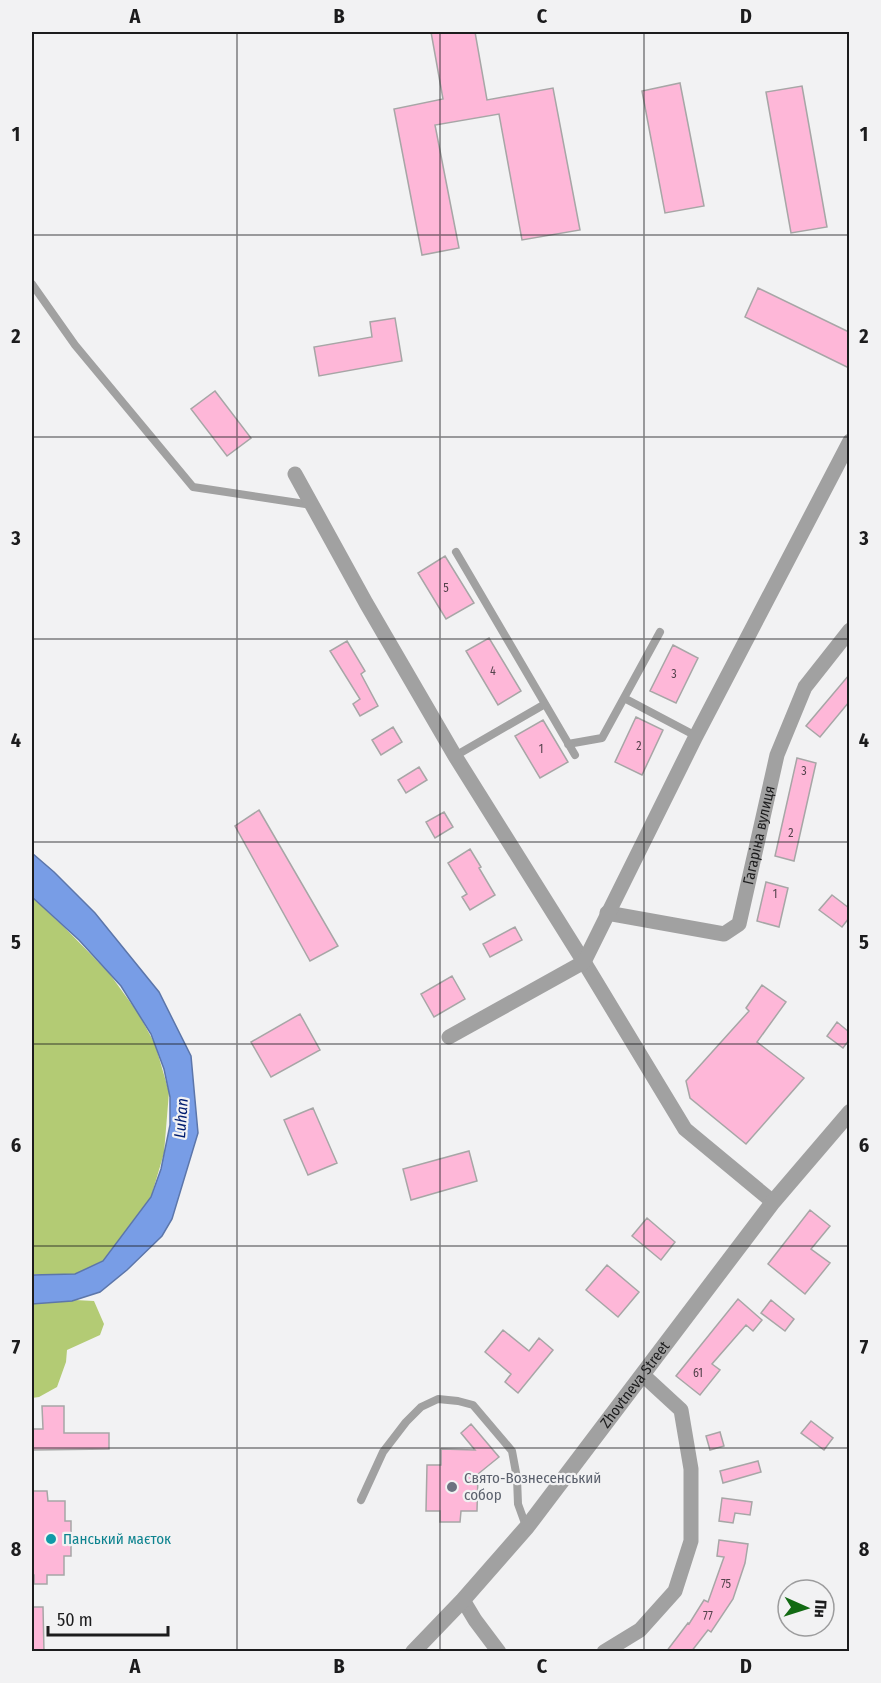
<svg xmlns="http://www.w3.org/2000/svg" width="881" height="1683" viewBox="0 0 881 1683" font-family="'Fira Sans Condensed',sans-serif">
<rect width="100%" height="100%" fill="#f2f2f3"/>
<!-- forest -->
<path fill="#b3cb74" d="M32,897L65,928L109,973L138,1013L155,1044L169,1092L164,1153L151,1197L103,1261L75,1274H32Z
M75,1300L94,1301L104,1324L100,1335L67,1350L66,1362L57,1387L39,1397L32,1398V1304Z"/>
<!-- water -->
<path fill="#789de6" stroke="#5c76aa" stroke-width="1.5" d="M32,853L54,872L95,913L159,992L191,1056L198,1133L172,1219L162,1236L127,1270L100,1292L72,1301L32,1304V1275L75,1274L103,1261L151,1197L161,1169L170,1125V1097L164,1069L151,1034L121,986L79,940L32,897Z"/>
<!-- building -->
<path fill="#feb7d8" stroke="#a7a6a6" stroke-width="1.5" d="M431,32H475L487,100L553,88L580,230L522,240L499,114L435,125L459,248L422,255L394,109L443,99Z
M680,83L704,206L665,213L642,91Z
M802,86L827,227L791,233L766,92Z
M758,288L849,332V368L745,317Z
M395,318L402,361L319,376L314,347L372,337L370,322Z
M215,391L251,438L227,456L191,409Z
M445,556L474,603L446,619L418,573Z
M489,638L521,691L498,705L466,651Z
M347,641L365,671L361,674L378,706L360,716L353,704L360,699L330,651Z
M673,645L698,658L676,703L650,691Z
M849,675V702L820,737L806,726Z
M636,717L663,730L642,775L615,762Z
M543,720L568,762L540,778L515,736Z
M393,727L402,742L381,755L372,740Z
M797,758L816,763L794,861L775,856Z
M419,767L427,780L406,793L398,780Z
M259,810L338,946L310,961L235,826Z
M444,812L453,827L435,838L426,822Z
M470,849L481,867L479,868L495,895L470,910L462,897L467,894L448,863Z
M766,882L788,888L779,927L757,921Z
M832,895L849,908V918L842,927L819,910Z
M515,927L522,940L490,957L483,944Z
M452,976L465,999L434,1017L421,994Z
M762,985L786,1002L757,1042L804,1078L746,1144L690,1098L686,1081L749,1011L746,1008Z
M300,1014L320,1050L271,1077L251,1042Z
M837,1022L849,1032V1040L843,1048L827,1036Z
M313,1108L337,1163L308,1175L284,1120Z
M469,1151L477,1181L411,1200L403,1169Z
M810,1210L830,1226L811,1249L830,1263L805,1294L768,1264Z
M647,1218L675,1242L661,1260L632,1236Z
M607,1265L639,1292L618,1317L586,1290Z
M738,1299L762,1320L753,1331L746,1325L712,1364L720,1370L700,1395L676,1376Z
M771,1300L794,1319L785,1331L761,1313Z
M503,1330L529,1351L539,1338L553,1350L518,1393L505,1382L511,1374L485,1352Z
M42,1406H64V1433H109V1449L32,1450V1429H43Z
M811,1421L833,1438L824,1450L801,1433Z
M471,1424L499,1457L478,1474L477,1511H461L460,1522H440V1511H426L427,1465H441V1449L475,1450L461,1433Z
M720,1432L724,1446L710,1450L706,1436Z
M758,1461L761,1472L723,1483L720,1471Z
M32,1491H47L48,1501H65V1521H71V1556H64V1575H47V1584H34V1575H32Z
M722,1498L752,1502L750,1515L735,1513L733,1523L719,1521Z
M719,1540L748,1544L745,1563L733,1599L711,1632L708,1630L691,1652H666L688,1623L689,1624L704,1600L708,1602L724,1557L717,1556Z
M32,1607H43L44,1652H32Z"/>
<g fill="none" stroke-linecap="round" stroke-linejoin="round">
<!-- service -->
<path stroke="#a1a1a1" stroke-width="8" d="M32,284L75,345L193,487L312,505
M456,552L575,755
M624,698L696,736
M568,744L602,738L660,632
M455,756L545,704
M361,1500L383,1452L406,1422L421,1407L438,1399L458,1401L473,1405L512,1451L517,1478L518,1504L526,1526"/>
<!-- minor -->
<g stroke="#a1a1a1" stroke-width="15">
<path d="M295,474L366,603L455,756L584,962L685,1129L773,1202"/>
<path id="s1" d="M607,913L724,934L739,924L777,755L805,687L850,630"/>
<path d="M449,1037L584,962L695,738L850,441"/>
<path d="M463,1600L475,1620L499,1652"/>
<path d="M604,1652L640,1630L675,1591L691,1541V1469L681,1410L643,1375"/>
</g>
<!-- tertiary -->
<path stroke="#a1a1a1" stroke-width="16" id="s2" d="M413,1652L463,1600L527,1527L773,1202L850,1112"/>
</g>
<!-- grid -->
<path fill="none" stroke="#1c1c1d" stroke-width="1.5" stroke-opacity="0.55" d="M237,32V1652M440,32V1652M644,32V1652M32,235H850M32,437H850M32,639H850M32,842H850M32,1044H850M32,1246H850M32,1448H850"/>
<!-- markers -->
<circle fill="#6b7280" stroke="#f2f2f3" stroke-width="2" cx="452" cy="1487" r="6"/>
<circle fill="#0f9aa8" stroke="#f2f2f3" stroke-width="2" cx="51" cy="1539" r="6"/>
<g text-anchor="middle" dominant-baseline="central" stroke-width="4.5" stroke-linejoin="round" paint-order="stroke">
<!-- number labels -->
<g font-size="12" fill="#54434c">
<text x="446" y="588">5</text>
<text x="493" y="671">4</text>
<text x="674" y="674">3</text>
<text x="639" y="746">2</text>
<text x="541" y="749">1</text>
<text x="804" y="771">3</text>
<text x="791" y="833">2</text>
<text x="775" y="894">1</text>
<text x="698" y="1373">61</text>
<text x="726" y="1584">75</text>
<text x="708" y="1616">77</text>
</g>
<!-- street labels -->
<g font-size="15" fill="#1c1c1d" stroke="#f2f2f3">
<text stroke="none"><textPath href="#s1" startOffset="228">Гагаріна вулиця</textPath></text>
<text stroke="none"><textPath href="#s2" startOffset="348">Zhovtneva Street</textPath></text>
</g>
<!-- worship labels -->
<g font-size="15" fill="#5b616d" stroke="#f2f2f3" text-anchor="start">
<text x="464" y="1478">Свято-Вознесенський<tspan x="464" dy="17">собор</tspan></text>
</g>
<!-- culture labels -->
<g font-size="15" fill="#0d838f" stroke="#f2f2f3" text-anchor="start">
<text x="63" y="1539">Панський маєток</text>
</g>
<!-- water labels -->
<g font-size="16" font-style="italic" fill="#001d70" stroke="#f2f2f3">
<text transform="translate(181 1118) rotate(-86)">Luhan</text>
</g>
</g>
<!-- border -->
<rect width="881" height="1683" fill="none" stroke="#f2f2f3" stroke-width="66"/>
<!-- north arrow -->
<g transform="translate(806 1608) rotate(93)"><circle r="28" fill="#f2f2f3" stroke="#9c9c9d" stroke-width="1.5"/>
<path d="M0-4.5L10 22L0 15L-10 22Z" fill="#126a13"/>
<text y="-9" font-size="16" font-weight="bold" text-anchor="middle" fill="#1c1c1d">Пн</text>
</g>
<!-- scale -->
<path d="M48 1626v9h120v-9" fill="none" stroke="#1c1c1d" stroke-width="3"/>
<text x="57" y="1626" font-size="18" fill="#1c1c1d" stroke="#f2f2f3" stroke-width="4.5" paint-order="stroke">50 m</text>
<rect x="33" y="33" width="815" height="1617" fill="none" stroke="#1c1c1d" stroke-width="2"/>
<g font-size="20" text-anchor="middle" font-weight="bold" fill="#1c1c1d">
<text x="135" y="23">A</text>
<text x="339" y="23">B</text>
<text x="542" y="23">C</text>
<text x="746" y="23">D</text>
<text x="16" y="141">1</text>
<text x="864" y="141">1</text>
<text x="16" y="343">2</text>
<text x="864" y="343">2</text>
<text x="16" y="545">3</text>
<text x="864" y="545">3</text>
<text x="16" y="747">4</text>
<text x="864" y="747">4</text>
<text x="16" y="949">5</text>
<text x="864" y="949">5</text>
<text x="16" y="1152">6</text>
<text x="864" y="1152">6</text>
<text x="16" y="1354">7</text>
<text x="864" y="1354">7</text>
<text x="16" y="1556">8</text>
<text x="864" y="1556">8</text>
<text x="135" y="1673">A</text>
<text x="339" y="1673">B</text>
<text x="542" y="1673">C</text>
<text x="746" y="1673">D</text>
</g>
</svg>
